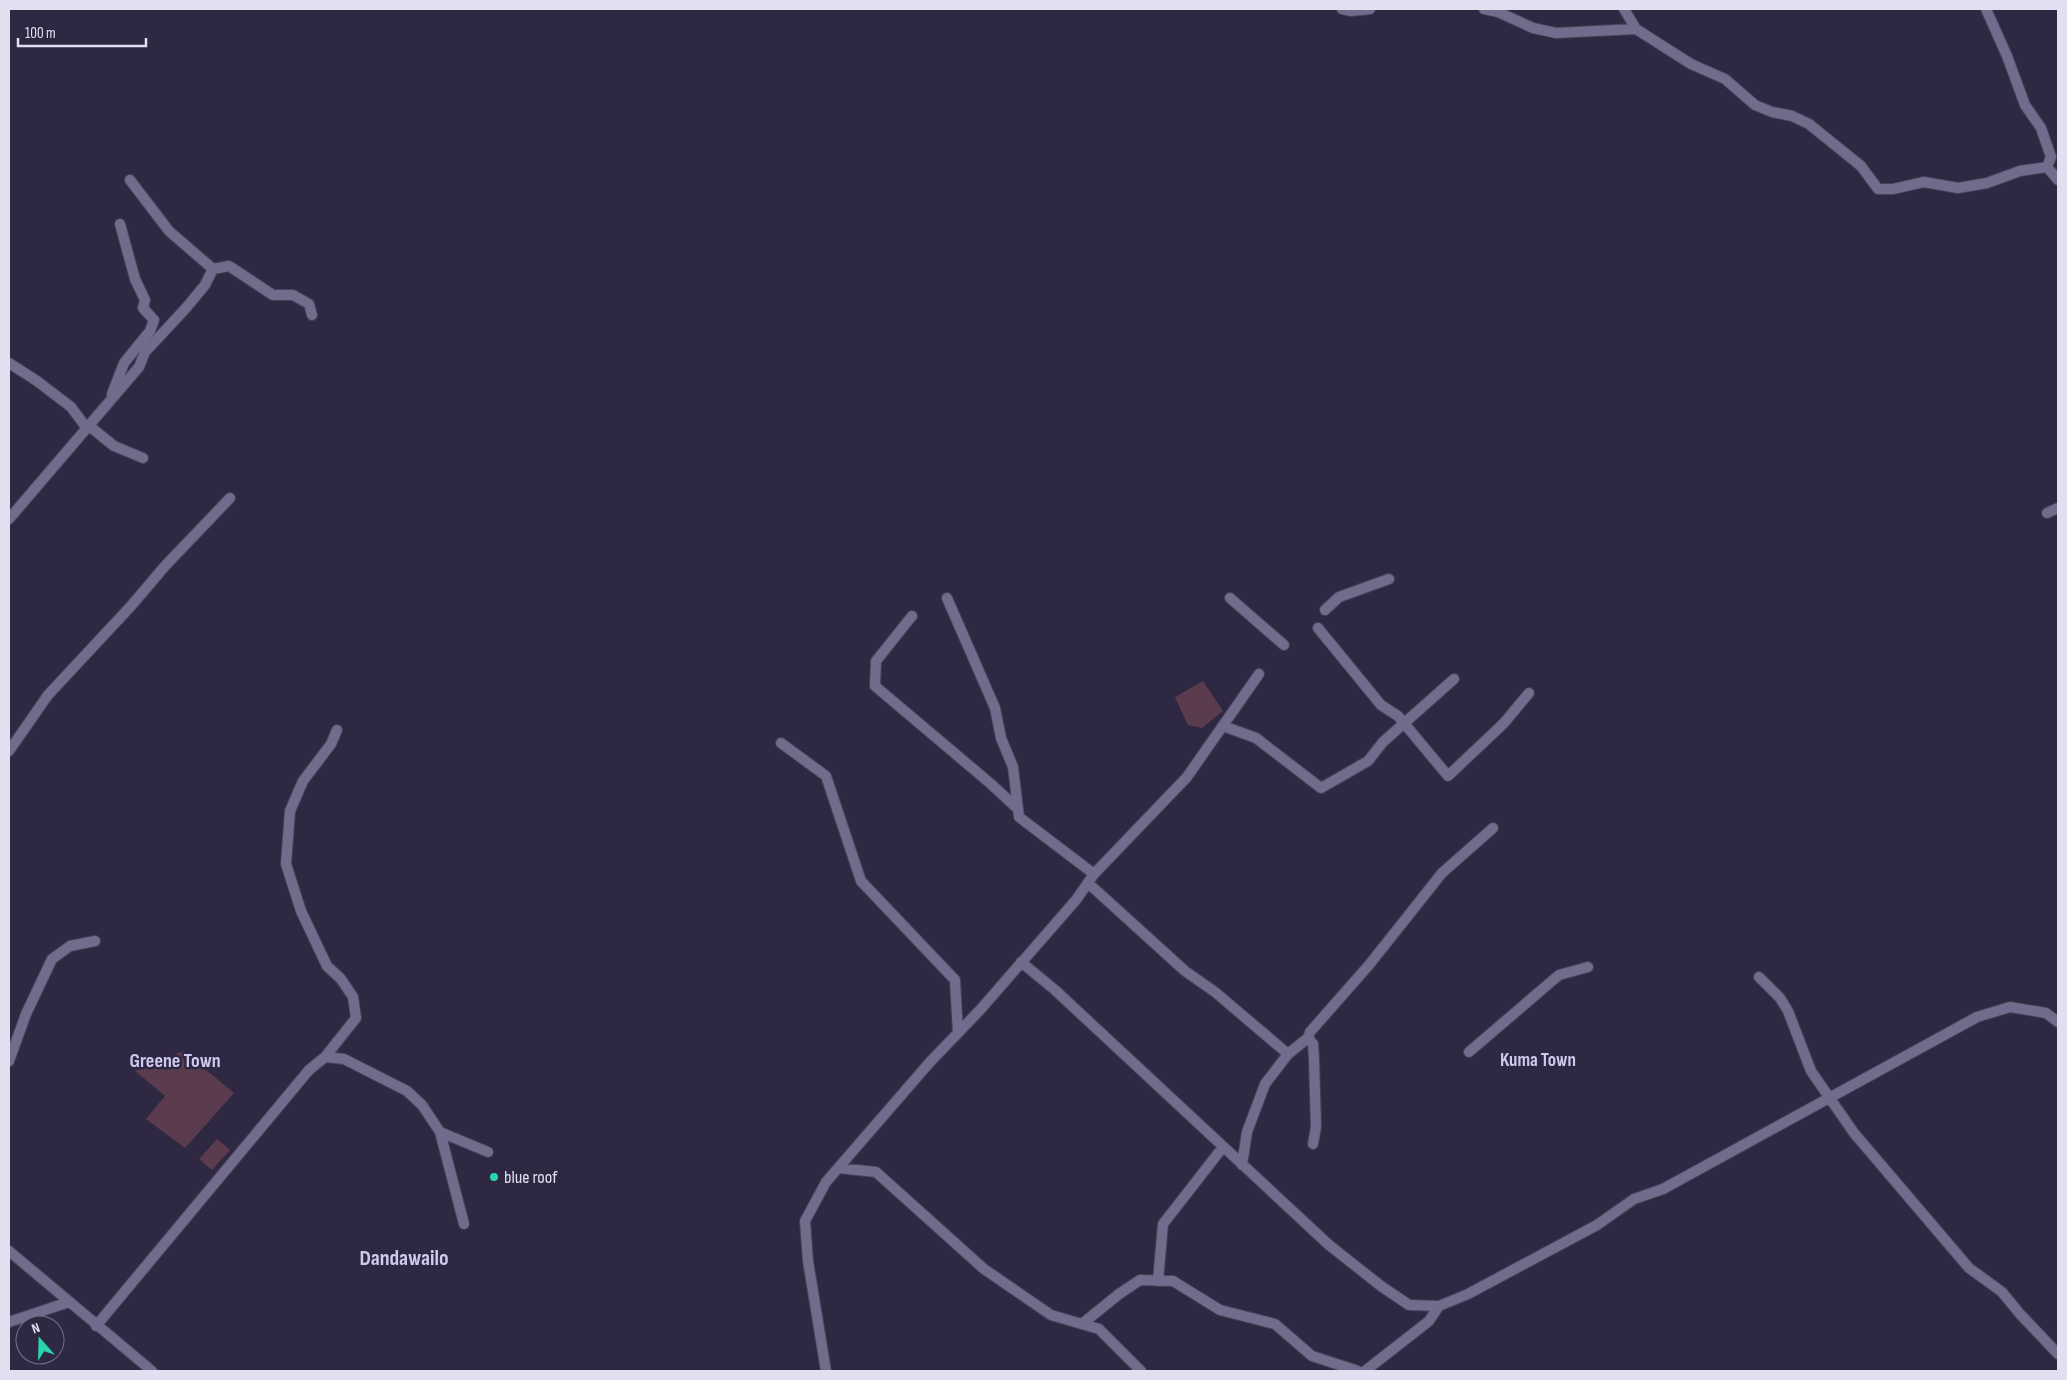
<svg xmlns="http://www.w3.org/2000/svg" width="2067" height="1380" viewBox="0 0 2067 1380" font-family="'Sofia Sans Condensed',sans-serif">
<rect width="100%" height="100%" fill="#2e2843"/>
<!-- green -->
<path fill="#5b3c4f" d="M1203,681L1223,711L1202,728L1188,725L1175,697Z
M183,1051L234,1093L185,1148L146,1119L165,1096L135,1071Z
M217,1139L230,1150L212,1170L199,1159Z"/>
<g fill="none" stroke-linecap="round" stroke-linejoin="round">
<!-- minor casing -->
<g stroke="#474259" stroke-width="12">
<path id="minor" d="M1342,9L1351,11L1370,9
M1484,9L1498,12L1533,28L1556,33L1636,29
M1624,9L1636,29L1691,64L1725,79L1755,105L1772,112L1792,116L1809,124L1861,166L1878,189H1893L1924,182L1958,188L1987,183L2020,171L2047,167L2058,180
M1986,9L2007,56L2025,105L2041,128L2051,157L2047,167
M130,180L169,231L213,269L229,266L273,295H293L309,304L312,315
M9,363L37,381L71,407L86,427
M112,394L124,363L150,331L154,320L143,308L145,300L135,279L120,224
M88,425L114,446L143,458
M2047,513L2058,508
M9,519L139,367L145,352L186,308L205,285L213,269
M947,598L995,708L1001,738L1013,767L1019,817L1094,874
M1230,598L1284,645
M1325,610L1339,597L1389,579
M912,616L876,661L875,686L991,784L1018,809
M1318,628L1381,705L1398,716L1448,776L1504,723L1529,693
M1223,726L1256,738L1321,788L1368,761L1383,742L1454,679
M781,743L826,776L861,881L955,980L958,1033
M9,751L48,695L131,606L165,566L230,498
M1088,883L1185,971L1215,992L1288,1054
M1021,962L1055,990L1329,1245L1381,1286L1409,1305L1439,1306L1468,1294L1597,1225L1634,1199L1663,1189L1977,1017L2010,1007L2046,1013L2058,1022
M1759,977L1780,998L1788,1011L1811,1071L1854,1133L1969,1268L2002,1292L2020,1314L2058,1354
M1308,1038L1313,1044L1314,1059L1316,1127L1313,1144
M1469,1052L1559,975L1588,967
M325,1057L356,1018L353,997L341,979L327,966L301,911L286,864L290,811L303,781L331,744L337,730
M9,1061L26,1014L52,959L70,946L95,941
M440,1132L488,1152
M1242,1165L1247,1132L1265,1084L1288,1054L1308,1038L1310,1032L1369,965L1442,873L1493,828
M838,1168L876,1172L984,1269L1051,1315L1099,1329L1141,1371
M9,1251L152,1371
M1158,1281L1163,1224L1223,1147
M9,1322L69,1302
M1082,1324L1119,1294L1140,1280L1173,1281L1220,1310L1275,1324L1312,1356L1358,1371
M96,1326L309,1070L325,1057L344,1059L407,1091L422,1105L440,1132L464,1224
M826,1371L808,1261L805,1221L826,1182L930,1062L980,1010L1076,900L1094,874L1187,777L1259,674
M1365,1371L1429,1321L1439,1306"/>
</g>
<!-- minor -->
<use href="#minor" stroke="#726c8c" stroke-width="10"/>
</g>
<!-- markers -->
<circle fill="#28d5ad" stroke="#2e2843" stroke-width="2" cx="494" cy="1177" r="5"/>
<g text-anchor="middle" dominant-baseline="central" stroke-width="5" stroke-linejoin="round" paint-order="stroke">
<!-- poi labels -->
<g font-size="18" fill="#e2dff1" stroke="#2e2843" text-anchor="start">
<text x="504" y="1177">blue roof</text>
</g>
<!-- neighbourhood labels -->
<g font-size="19" font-weight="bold" fill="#cfc9ed" stroke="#2e2843">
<text x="1538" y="1060">Kuma Town</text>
</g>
<!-- quarter labels -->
<g font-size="20" font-weight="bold" fill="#cfc9ed" stroke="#2e2843">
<text x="175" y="1061">Greene Town</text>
</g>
<!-- district labels -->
<g font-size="22" font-weight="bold" fill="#cfc9ed" stroke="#2e2843">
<text x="404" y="1258">Dandawailo</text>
</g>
</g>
<!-- border -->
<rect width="2067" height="1380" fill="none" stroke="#e2dff1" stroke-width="20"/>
<!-- north arrow -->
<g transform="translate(40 1340) rotate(340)"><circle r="24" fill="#2e2843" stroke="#767189"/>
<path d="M0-4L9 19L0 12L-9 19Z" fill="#28d5ad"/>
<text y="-8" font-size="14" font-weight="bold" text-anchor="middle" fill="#e2dff1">N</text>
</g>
<!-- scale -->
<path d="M18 38v8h128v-8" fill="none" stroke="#e2dff1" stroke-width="2.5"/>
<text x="25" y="38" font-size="15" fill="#e2dff1" stroke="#2e2843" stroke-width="4" paint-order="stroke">100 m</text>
</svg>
